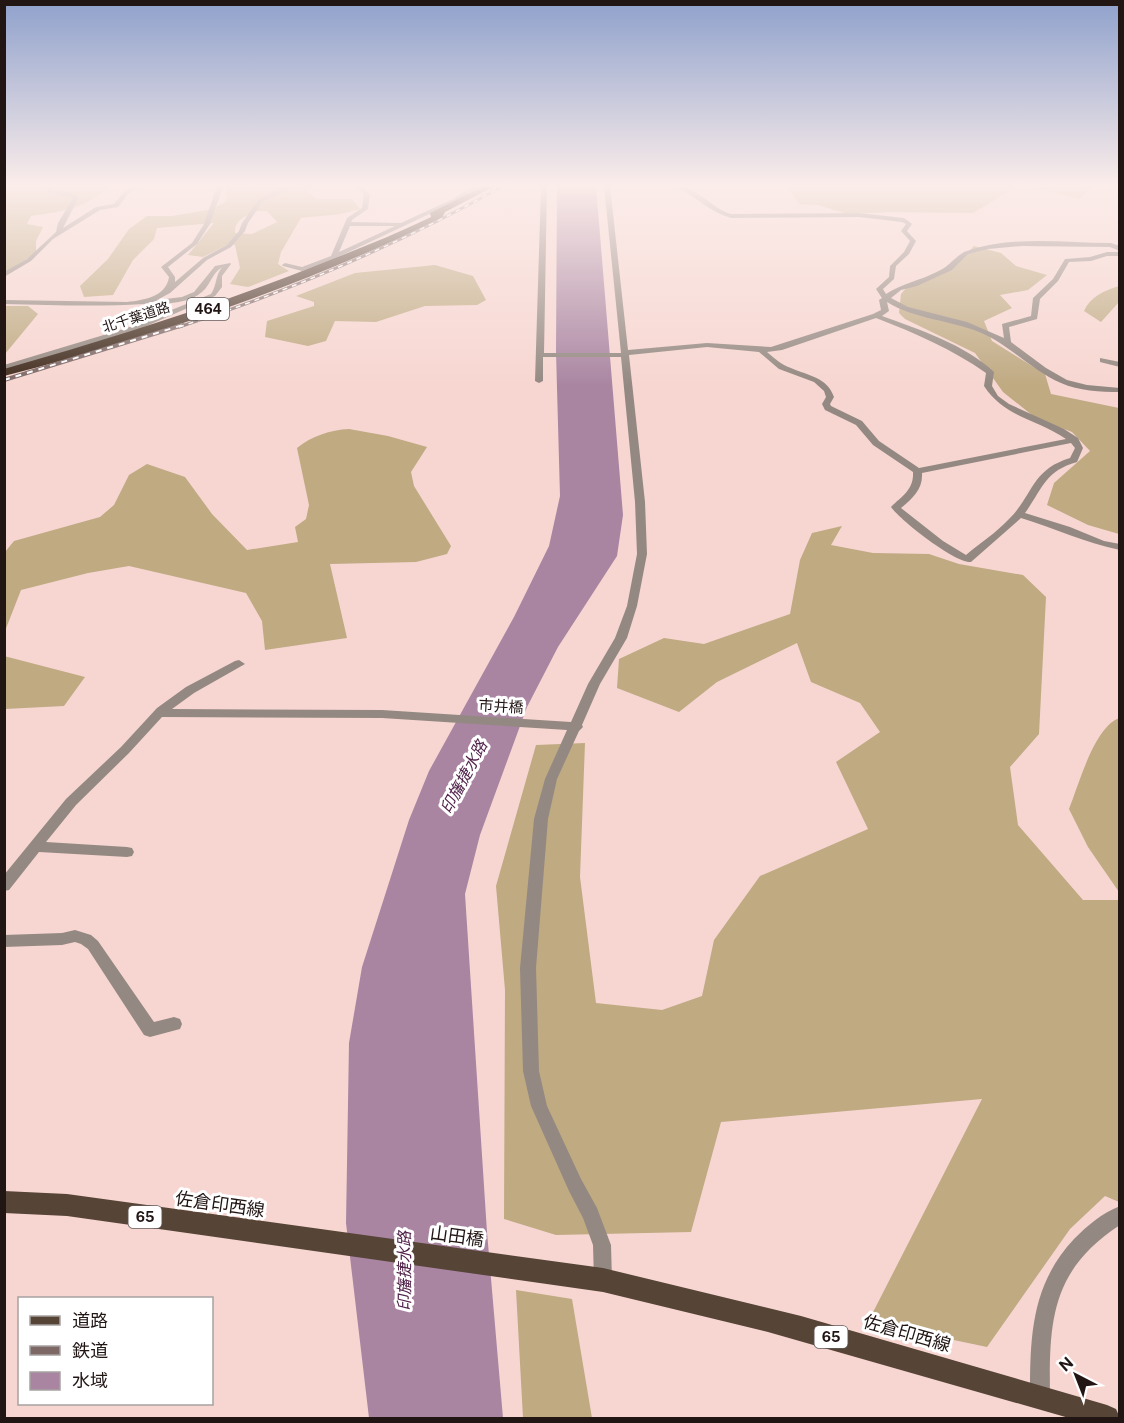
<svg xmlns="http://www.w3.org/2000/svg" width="1124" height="1423" viewBox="0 0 1124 1423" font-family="'Public Sans','Noto Sans JP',sans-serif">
<rect width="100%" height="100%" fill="#f7d6d1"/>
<!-- forest -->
<path fill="#bfaa82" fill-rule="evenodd" d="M5,186H109V187C83,209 64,211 31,216L27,224L43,227L36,241V253L5,273Z
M225,186H310L307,192L317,199H352L360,209L340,214L301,218L281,252L278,264L289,271L248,287L230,284L240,268L235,245L229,244L203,257L188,255L214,223L157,228L154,239L133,260L113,295L84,297L80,286L108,259L129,229L147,216H172L208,210L224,203L227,198ZM258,211H267L277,222L252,234L235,233C235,219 246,216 258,211Z
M784,186H1018L973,213L890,212L847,214L818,205L799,204L790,190Z
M1030,186H1093L1079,199Z
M974,246L1001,253L1016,266L1047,275L1028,290L1000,295L1012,308L984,321L992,341L1045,374L1051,394L1119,408V534L1088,525L1047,505L1054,483L1090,451L1072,432L1037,419L1003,392L975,353L905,319L899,313L901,294L908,286L961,260Z
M435,265L473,276L486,300L477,305L425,306L376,322L335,321L326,341L308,346L265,337L267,321L314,306V302L296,296L355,273Z
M1119,286V302L1101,322L1084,311C1090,297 1105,290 1119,286Z
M5,306H28L38,314L5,354Z
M349,429L388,436L427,447L411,472L414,486L451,546L447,554L416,562L330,564L347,638L265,650L262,621L246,593L129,566L88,573L21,590L5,631V552L14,541L100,517L114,505L129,475L147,464L185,477L212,514L247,550L298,542L295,527L306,519L309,505L297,448C312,436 330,430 349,429Z
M842,526L831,545L873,553L929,554L959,564L1023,575L1046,597L1039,734L1010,767L1018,825L1083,900H1119V1202L1105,1196L1070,1229L987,1347L868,1322L982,1099L721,1122L691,1232L556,1235L504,1219L505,990L496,886L536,745L585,743L580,877L596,1003L662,1010L702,996L714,940L760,876L868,829L836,762L880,732L860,703L811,682L797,643L717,682L679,712L617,688L619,659L664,638L704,644L790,614L800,560L812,533Z
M4,656L85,677L64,706L5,709Z
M1119,718V892L1088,847L1069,809C1079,784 1094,728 1119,718Z
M516,1290L572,1299L592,1418H523Z"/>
<!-- water -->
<path fill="#a985a2" d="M557,186H596L623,515L617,556L558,647L527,707L480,835L465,894L487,1232L503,1418H369L346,1223L349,1043L362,967L409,820L429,771L514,617L549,546L560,496L556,352Z"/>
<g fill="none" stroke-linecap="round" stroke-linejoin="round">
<!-- minor -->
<path fill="#948982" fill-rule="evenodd" d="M47,186H53V191L70,192L79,197L63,228L96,207L114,204C121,195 127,186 140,186L128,194L118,207L100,210L53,239L31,261L4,277V272L27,259L56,232L58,223L73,198L48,193Z
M217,186H223L210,224L197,244L168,267L175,277V282L203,258L227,245L239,231L242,223L259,199L288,186H297L263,201L248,223L245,231L231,247L207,260L170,293L157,300L182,297L194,292L215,266L230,263L231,264L222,276V287L215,296L133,332L4,370V365L127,328L211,294C217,285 215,276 222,267C211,274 210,288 198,295C182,305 162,303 144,304C98,307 51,305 4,304V300L127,302C144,300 166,297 169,277L161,267L192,243L204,224Z
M354,186H361L370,194L368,209L353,219L351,222L401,223L453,199L473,186H481L457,201L336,258L302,271L283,266L282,265L285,263L302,267L331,256L347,218L362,208L364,194ZM350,226H395L339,252Z
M541,186H547L544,353H621L604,186H610L628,350L707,343L771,347L873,314L881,310L879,300L882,298L876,289L889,277L890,266L904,252L910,241L901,231L906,224L902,222L859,217L731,218C710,212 695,196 675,186C698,186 710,208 731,214L859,213L904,218L912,224L907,231L916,241L909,254L896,266L894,279L883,289L886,294C901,284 921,280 937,272C949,267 957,254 967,251C1012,235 1065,243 1111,243L1120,246V251L1110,247L1022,246L988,249L968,254L952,270L917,286L901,290L891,298L908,307L967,322L1004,338L1002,324L1031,316L1033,298L1053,279L1065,259L1090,257L1107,252H1120V256H1107L1091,261L1069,262L1058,281L1040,299L1037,319L1009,327L1011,342L1046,368L1067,380L1087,385L1120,388V392C1100,392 1079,391 1061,383C1031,370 1009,344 979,332C950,320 914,319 887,302L889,311L882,316C918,329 966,345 994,372L992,386L998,396L1009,404L1064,429L1078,438L1083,448L1077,462C1045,471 1043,488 1025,513L1070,527L1104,541L1120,544V550C1086,543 1054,528 1021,518L971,562C956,564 900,520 891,507C902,496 914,490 913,472L873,445L856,425L825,410L822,404L826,397L824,391L814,382L779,369L759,352L707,347L629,355L645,502L647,554L637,606L627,638L600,684L582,725L583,727L579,731L557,779L548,819L536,968L539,1071L547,1106L581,1179L597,1208L611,1245L612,1280L610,1287L603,1289L596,1287L594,1280L593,1245L583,1218L569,1191L531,1106L523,1071L520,968L534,819L545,779L567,730L382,718L162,717L129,753L76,805L46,842L127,847L132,848L134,852L132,856L127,857L39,852L9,890L4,891V875L66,799L121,747L157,708L186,687L235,661L239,660L245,664L194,693L172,709L382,710L571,722L588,684L615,638L627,606L637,554L635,502L621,357H543V381L539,383L535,381ZM876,318C915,333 952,349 986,373L984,386C1005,418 1037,419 1066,439L919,468L879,441L862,421L831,406L830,404L834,397C827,377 809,376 791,368C782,365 775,359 767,352L782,350ZM1071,443L1075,448L1070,458C1031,470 1034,494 1009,519C996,533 980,543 966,555L943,541L901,508C913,498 923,489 922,473Z
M1100,358L1120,362V367L1100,362Z
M75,930L91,935L98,941L154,1022L174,1017L180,1019L182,1024L180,1029L150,1037L144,1035L88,949L81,944L75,942L62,945L4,947V935L62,933Z
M1120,1206V1225C1051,1270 1049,1321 1050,1396L1047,1403L1040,1406L1033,1403L1030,1396C1030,1337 1031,1285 1074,1239C1087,1226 1102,1213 1120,1206Z"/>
<!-- major -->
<path fill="#564437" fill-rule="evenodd" d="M4,1191L67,1194L603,1268L801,1316L1107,1405L1116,1409L1120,1418H1069L768,1332L603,1292L67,1216L4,1213Z"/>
<!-- highway -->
<path fill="#402c1e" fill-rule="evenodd" d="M484,186H495L445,212L442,218L430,224C295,288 149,339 4,376V369C113,338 221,304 325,262C361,248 396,234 431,217L430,213Z"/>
<!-- rail-far1 casing -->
<g stroke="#7d6866" stroke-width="3">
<path id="rail-far1" d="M179,327C292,290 400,244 503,186"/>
</g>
<!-- rail casing -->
<g stroke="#7d6866" stroke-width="4">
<path id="rail" d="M4,380L183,325"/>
</g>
<!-- rail-far1 -->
<use href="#rail-far1" stroke="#fff" stroke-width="1.5" stroke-dasharray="5" stroke-linecap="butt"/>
<!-- rail -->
<use href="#rail" stroke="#fff" stroke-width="2" stroke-dasharray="6" stroke-linecap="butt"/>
</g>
<!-- sky -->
<linearGradient id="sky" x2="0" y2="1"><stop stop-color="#8fa1cc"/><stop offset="0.48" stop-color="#fbedea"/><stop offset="1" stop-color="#fbedea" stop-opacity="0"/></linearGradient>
<rect width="1124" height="386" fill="url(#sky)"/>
<g text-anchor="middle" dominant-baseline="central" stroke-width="6" stroke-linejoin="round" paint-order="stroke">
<!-- shield labels -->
<g fill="#fff" stroke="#645c5b" stroke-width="1.5">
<rect x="187" y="298" width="42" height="22" rx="4.5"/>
<rect x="128.5" y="1206" width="33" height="22" rx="4.5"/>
<rect x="814.5" y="1326" width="33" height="22" rx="4.5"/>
</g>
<g font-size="14" font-weight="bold" fill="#221615">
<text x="208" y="309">464</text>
<text x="145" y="1217">65</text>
<text x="831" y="1337">65</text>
</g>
<!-- far-street labels -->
<g font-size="14" fill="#221615" stroke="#fff">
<text transform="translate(136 317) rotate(-18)">北千葉道路</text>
</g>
<!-- street labels -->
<g font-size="15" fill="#221615" stroke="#fff">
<text transform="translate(501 706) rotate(3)">市井橋</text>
</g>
<!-- water labels -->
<g font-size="16" font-style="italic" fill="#51234a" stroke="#fff">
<text transform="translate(464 777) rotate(-62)">印旛捷水路</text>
<text transform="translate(404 1271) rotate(-90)">印旛捷水路</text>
</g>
<!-- near-street labels -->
<g font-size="18" fill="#221615" stroke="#fff">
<text transform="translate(220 1204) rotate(8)">佐倉印西線</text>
<text transform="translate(457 1236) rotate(8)">山田橋</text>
<text transform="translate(907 1333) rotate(16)">佐倉印西線</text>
</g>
</g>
<!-- border -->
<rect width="1124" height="1423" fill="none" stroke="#221615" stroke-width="12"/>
<!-- legend -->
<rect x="18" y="1297" width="195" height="108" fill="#ffffff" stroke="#a7a2a1" stroke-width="1.5"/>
<rect x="30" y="1316" width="30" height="9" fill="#564437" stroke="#a7a2a1" stroke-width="1.5"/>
<text x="72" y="1327" font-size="18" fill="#221615">道路</text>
<rect x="30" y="1346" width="30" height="9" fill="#7d6866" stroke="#a7a2a1" stroke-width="1.5"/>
<text x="72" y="1357" font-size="18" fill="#221615">鉄道</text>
<rect x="30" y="1372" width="30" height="18" fill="#a985a2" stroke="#a7a2a1" stroke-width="1.5"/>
<text x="72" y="1387" font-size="18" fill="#221615">水域</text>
<!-- north arrow -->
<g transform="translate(1076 1375) rotate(318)" stroke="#ffffff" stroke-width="4.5" paint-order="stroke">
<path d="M0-4.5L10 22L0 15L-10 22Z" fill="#221615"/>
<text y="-9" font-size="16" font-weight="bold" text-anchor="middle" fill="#221615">N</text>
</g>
</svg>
